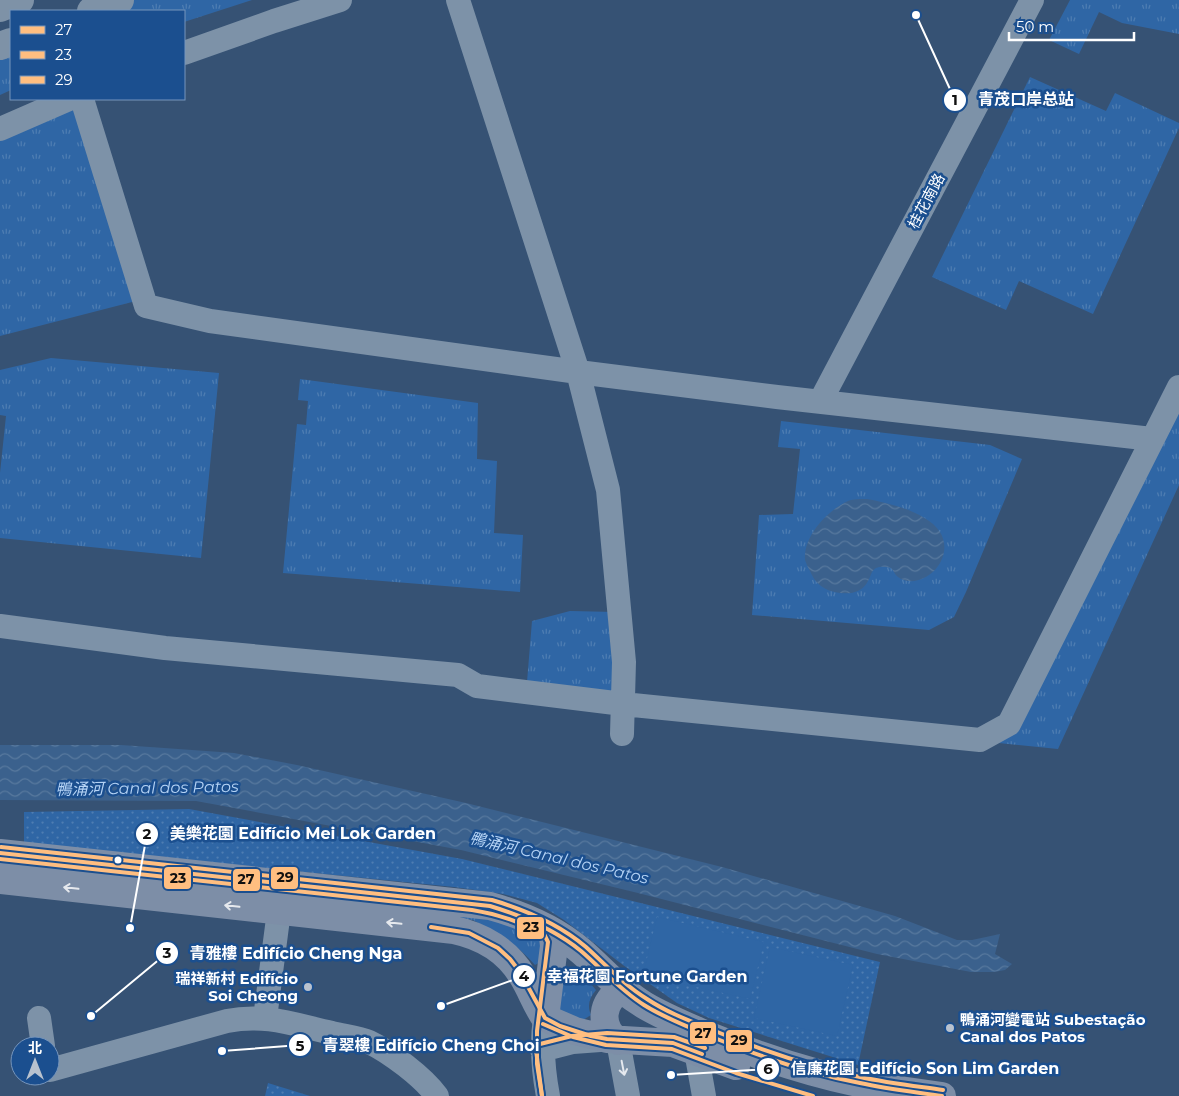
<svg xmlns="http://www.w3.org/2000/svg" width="1179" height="1096" viewBox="0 0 1179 1096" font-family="Montserrat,'Noto Sans SC',sans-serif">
<defs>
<pattern id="grass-tufts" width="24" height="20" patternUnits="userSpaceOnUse" patternTransform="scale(1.25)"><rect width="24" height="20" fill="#2f66a5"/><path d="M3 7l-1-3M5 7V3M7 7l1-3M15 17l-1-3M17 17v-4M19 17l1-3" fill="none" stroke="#4e7db2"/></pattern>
<pattern id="park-dots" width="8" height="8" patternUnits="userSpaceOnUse" patternTransform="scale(1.25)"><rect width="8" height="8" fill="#2f66a5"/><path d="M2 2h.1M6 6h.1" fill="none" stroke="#4e7db2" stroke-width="1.8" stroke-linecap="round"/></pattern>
<pattern id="water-waves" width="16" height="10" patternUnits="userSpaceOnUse" patternTransform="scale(1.25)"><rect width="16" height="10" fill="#3b618d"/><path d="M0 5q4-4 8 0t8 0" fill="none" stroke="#58799e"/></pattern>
</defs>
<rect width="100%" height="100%" fill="#365274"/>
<!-- grass -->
<path fill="url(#grass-tufts)" d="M134,0H252L184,22V11H103Z
M1070,0H1179V34L1122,23L1099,12L1079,54L1049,40Z
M11,46V90L0,95V50Z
M1030,77L1106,111L1115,93L1179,123V128L1093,314L1019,281L1006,310L932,277Z
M77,100L136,301L0,336V136Z
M51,358L219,373L201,558L0,538V473L6,416L0,415V370Z
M300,379L478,403L477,459L497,461L494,533L523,535L520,592L283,573L297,424L306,425L308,401L298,400Z
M1179,384V485L1058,749L989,742Z
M781,421L990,445L1022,459L966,592L954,617L929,630L752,615L759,515L793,514L800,449L778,447Z
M570,611L615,612L618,694L527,682L532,621Z
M0,861L506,920L545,943L542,961L535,965C517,944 497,933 473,920L71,879Z
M576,978L589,982L596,990C589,998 587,1006 591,1015L583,1020L557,1010L563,983Z"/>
<!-- park -->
<path fill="url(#park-dots)" d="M189,809L462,859L880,962L858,1065L709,1018L677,1003L623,965L564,920L537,903L503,894L454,887L24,844V812Z
M268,1083L310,1096H265Z"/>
<!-- pitch -->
<path fill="#2f66a5" d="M657,917L764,942L750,999L643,975Z
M770,947L853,965L837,1036L754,1018Z"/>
<!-- water -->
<path fill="url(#water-waves)" d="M867,499C889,503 927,512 940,532C957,560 921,593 898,577C895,575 894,571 891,568C886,567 881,566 876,568C871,571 871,576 868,581C861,595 845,595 831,591C821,588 814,581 810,571C808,568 806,563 805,560C803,536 828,510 848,501C853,499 861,499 867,499Z
M0,745H121L164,748L234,753L297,765L466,803L722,867L895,916L957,940H972L1000,934L995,954L1012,964L1005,970L994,972H971L877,954L638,893L461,850L196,801L0,800Z"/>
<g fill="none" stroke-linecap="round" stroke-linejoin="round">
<!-- minor -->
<path stroke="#7d92a8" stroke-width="24" d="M458,0L578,372L608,490L624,662L622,734
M184,53L274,21L340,0
M82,99L146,306L210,321L578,372L777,397L1152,439
M0,129L69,99
M820,402L1032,0
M0,626L165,648L458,675L477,686L623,704L980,740L1009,724L1179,387
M39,1018L43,1046
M265,1018L279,911
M545,1018C541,1045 543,1070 548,1096
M618,1041L628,1096
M542,1050L573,1042L600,1040
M696,1051L704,1096
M50,1070L227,1021C266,1013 295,1025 332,1033C343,1036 358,1037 369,1042C390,1052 423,1077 437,1096"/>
<!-- major -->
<path stroke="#7d8ea7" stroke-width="28" d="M0,853L490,906C523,915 554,928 581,951C602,969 619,990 644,1005C666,1018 689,1027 712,1037C766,1059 822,1077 879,1087C900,1090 921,1093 942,1096
M0,880L454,930C482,936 508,951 523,977C531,990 536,1005 545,1018
M545,1018L575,1031L607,1039L673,1043L736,1066
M545,1018L554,946L553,937L549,929
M618,1041C598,1027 601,1000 622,990"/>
<!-- highway -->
<path stroke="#7e92a7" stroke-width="28" d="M0,8L20,0
M91,11L120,0
M0,46L11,42"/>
<!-- bus-1 casing -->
<g stroke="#1b4f8f" stroke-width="8">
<path id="bus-1" d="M0,853L490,906C523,916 554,929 581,951C602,969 620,990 644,1005C663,1017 684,1025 705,1034C755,1055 807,1073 860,1083C887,1089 915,1092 942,1096
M431,927L469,933L498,948L510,959L520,972L545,1018L560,1026L591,1036L607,1039L673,1043L702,1054"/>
</g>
<!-- bus-2 casing -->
<g stroke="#1b4f8f" stroke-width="8">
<path id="bus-2" d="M0,859L472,910C498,914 521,922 544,934L548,942L537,1031V1064L542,1096
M543,1024L573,1037L606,1045L672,1049L736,1073L813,1096"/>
</g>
<!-- bus-3 casing -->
<g stroke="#1b4f8f" stroke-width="8">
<path id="bus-3" d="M1,847L492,900C526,910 559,924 586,947C606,965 624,985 647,999C665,1011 685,1019 705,1027C755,1048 807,1066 860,1077C888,1083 915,1086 943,1090
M542,1096L536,1050L537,1046L540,1044L572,1036L607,1033L674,1037L705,1048"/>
</g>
<!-- bus-1 -->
<use href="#bus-1" stroke="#ffbe80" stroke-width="4"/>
<!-- bus-2 -->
<use href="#bus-2" stroke="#ffbe80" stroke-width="4"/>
<!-- bus-3 -->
<use href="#bus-3" stroke="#ffbe80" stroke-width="4"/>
</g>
<!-- one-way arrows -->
<defs><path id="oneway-shaft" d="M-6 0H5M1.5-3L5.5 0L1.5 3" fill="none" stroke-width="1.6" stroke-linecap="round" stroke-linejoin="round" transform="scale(1.25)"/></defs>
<g stroke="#e5e8ed">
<use href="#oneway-shaft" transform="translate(71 888) rotate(-174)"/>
<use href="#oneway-shaft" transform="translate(232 906) rotate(-174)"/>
<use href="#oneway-shaft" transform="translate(394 923) rotate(-174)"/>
</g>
<use stroke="#e5e9ee" href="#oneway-shaft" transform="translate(623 1068) rotate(79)"/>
<!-- markers -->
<circle fill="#fff" stroke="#1b4f8f" stroke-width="2" cx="118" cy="860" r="4.5"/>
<g fill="#b9c2ce" stroke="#1b4f8f" stroke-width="2">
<circle cx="308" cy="987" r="5"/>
<circle cx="950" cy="1028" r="5"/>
</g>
<g text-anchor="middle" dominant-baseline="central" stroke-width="5" stroke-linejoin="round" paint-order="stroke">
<!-- street labels -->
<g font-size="15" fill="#fff" stroke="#1b4f8f">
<text transform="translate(926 201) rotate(-62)">桂花南路</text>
</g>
<!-- poi labels -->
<g font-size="15" font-weight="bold" fill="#fff" stroke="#1b4f8f" text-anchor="end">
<text x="298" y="978">瑞祥新村 Edifício<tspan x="298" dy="17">Soi Cheong</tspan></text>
<text x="960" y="1019" text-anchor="start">鴨涌河變電站 Subestação<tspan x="960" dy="17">Canal dos Patos</tspan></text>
</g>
<!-- water labels -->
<g font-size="16" font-style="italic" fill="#b5d3f5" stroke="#1b4f8f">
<text transform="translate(147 788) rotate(-1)">鴨涌河 Canal dos Patos</text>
<text transform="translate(559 858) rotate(13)">鴨涌河 Canal dos Patos</text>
</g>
</g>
<!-- callouts -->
<path fill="none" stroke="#fff" stroke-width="2" d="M916 15L955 100M130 928L147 834M91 1016L167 953M441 1006L524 976M222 1051L300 1045M671 1075L768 1069"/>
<g fill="#fff" stroke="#1b4f8f" stroke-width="2">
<circle cx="916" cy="15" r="5"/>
<circle cx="130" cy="928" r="5"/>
<circle cx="91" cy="1016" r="5"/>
<circle cx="441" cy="1006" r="5"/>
<circle cx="222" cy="1051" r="5"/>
<circle cx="671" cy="1075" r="5"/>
<circle cx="955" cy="100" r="12"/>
<circle cx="147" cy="834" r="12"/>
<circle cx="167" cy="953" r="12"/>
<circle cx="524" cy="976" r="12"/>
<circle cx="300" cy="1045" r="12"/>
<circle cx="768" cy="1069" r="12"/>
</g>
<g font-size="15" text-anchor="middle" font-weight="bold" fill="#111">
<text x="955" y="105">1</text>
<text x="147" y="839">2</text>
<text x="167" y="958">3</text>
<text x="524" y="981">4</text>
<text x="300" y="1051">5</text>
<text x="768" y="1074">6</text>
</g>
<g font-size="16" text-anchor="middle" font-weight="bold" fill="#fff" stroke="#1b4f8f" stroke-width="5" stroke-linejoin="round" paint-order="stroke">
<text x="1026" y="105">青茂口岸总站</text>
<text x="303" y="839">美樂花園 Edifício Mei Lok Garden</text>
<text x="296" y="959">青雅樓 Edifício Cheng Nga</text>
<text x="647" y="982">幸福花園 Fortune Garden</text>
<text x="431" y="1051">青翠樓 Edifício Cheng Choi</text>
<text x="925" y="1074">信廉花園 Edifício Son Lim Garden</text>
</g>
<g stroke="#1b4f8f" stroke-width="2">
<rect x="270" y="866" width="29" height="24" rx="5" fill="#ffbe80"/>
<rect x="163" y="866" width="29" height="24" rx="5" fill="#ffbe80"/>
<rect x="232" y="868" width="29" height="24" rx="5" fill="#ffbe80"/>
<rect x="516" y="916" width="29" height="24" rx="5" fill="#ffbe80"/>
<rect x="689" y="1021" width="28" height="24" rx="5" fill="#ffbe80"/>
<rect x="725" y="1029" width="28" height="24" rx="5" fill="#ffbe80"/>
</g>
<g font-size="14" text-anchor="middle" font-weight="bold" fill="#111">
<text x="285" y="882">29</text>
<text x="178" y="883">23</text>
<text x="246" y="884">27</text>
<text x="531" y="932">23</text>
<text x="703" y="1038">27</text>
<text x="739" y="1045">29</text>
</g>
<!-- legend -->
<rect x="10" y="10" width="175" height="90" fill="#1b4f8f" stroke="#7695bc"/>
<rect x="20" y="26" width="25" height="8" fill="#ffbe80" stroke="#7695bc"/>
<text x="55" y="35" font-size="15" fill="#ffffff">27</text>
<rect x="20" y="51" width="25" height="8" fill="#ffbe80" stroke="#7695bc"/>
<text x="55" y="60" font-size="15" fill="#ffffff">23</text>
<rect x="20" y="76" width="25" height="8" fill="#ffbe80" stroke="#7695bc"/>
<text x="55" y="85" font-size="15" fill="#ffffff">29</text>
<!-- north arrow -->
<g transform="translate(35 1061)"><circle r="24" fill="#1b4f8f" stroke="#7695bc"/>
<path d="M0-4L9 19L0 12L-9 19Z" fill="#b9c2ce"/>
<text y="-8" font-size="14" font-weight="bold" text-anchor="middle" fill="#ffffff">北</text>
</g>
<!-- scale -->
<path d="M1009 32v8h125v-8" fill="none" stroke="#ffffff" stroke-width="2.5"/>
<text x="1016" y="32" font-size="15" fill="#ffffff" stroke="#1b4f8f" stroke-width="4" paint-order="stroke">50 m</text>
</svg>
